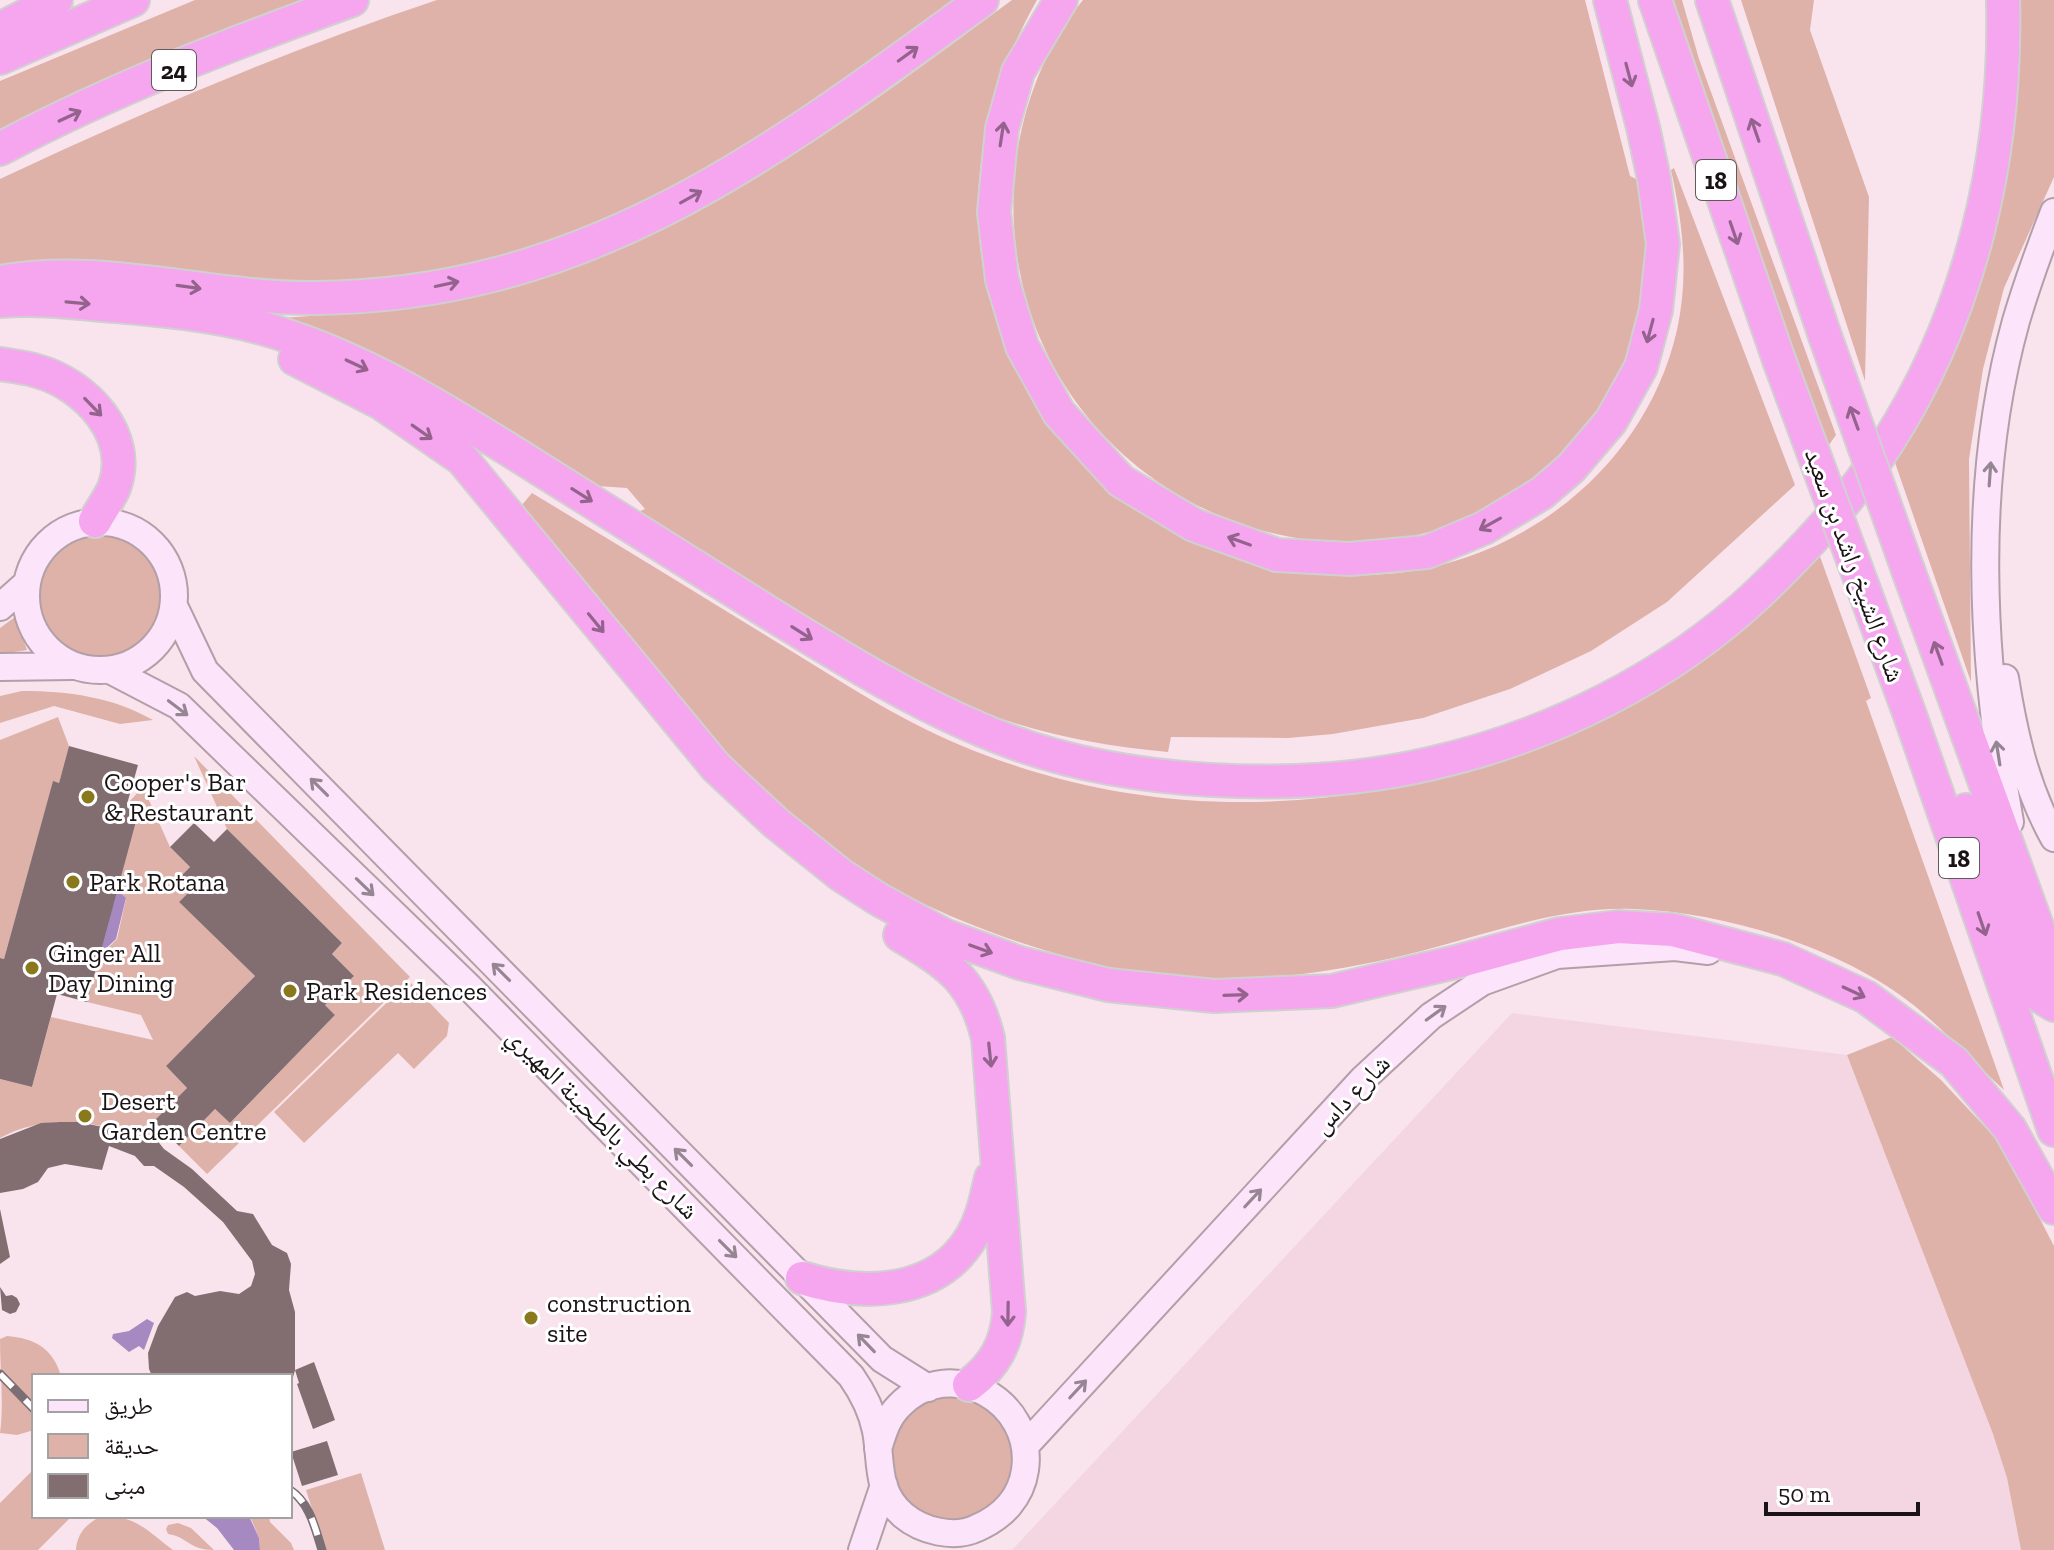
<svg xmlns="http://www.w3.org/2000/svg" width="2054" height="1550" viewBox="0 0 2054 1550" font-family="'Zilla Slab','Noto Naskh Arabic',serif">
<rect width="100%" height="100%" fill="#f9e4ed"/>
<!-- built -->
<path fill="#f3d6e2" d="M1512,1013L1847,1055L1993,1434L2007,1478L2021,1550H1012Z"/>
<!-- green -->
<path fill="#deb2a8" d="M195,0H340L0,139V81Z
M437,0H957L814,106L677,187L548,245L436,275L310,283L187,272L0,269V179C143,112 287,50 437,0Z
M1012,0H1037C964,129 954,271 1034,400C1051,428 1071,455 1096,476C1106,485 1121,490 1133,495C1157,506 1180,517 1204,528C1225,538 1246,547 1267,557C1278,562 1289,569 1300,571C1331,578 1366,576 1398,573C1530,557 1647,462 1677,330C1689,276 1683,224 1671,170L1674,168L1795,485L1667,602L1591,651L1510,689L1423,718L1333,734L1288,738L1171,737L1168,752C1101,746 1036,734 973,708C917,685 866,652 814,620C755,584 697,548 638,512L645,509L627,488L597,486C496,424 398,353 282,318C357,313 432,308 505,289C693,240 857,114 1012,0Z
M1083,0H1585L1630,176L1638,180C1655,257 1645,337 1602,403C1437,656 1058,540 1017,255C1004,166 1026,71 1083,0Z
M1657,0H1682L1699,59L1836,435L1821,456Z
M1741,0H1814L1810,30L1869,197L1865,381Z
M2012,0H2054V177L2004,288L1983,369L1969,459L1971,682L1892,454L1936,378Z
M532,493C613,542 694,591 775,641C836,678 895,718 960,745C1141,821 1327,817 1511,757L1818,551L1871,698L1866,701L2004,1090C1975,1063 1947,1033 1916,1007C1844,948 1725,912 1633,909C1549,906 1469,942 1388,959C1319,974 1235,986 1164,977C1053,962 910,910 820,843C801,829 785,811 769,796C752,780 734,765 718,748C694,724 674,694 652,668C609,614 565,560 521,506Z
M35 595a65 65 0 1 1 130 0a65 65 0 1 1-130 0Z
M15,617L27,650L0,654V628Z
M22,691C68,691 113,697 153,720L120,724L54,706L0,723V696Z
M58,717L69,746L59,783L53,782L4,959L0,958V740Z
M194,756L410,977L207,1174L179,1146L215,1109L230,1123L335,1015L325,1005L354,976L332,954L342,943L227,829Z
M143,787L170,847L190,867L181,876L193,888L179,902L255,976L166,1066L187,1088L154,1121L151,1138C136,1140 124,1132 109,1128C73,1118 33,1120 0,1138V1079L32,1087L51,1017L153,1040L141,1015L87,1002L100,956L117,939L126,899L117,890L140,808L127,804Z
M409,981L449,1023L447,1036L414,1069L398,1053L304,1143L274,1112Z
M1892,1037L1941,1080L2001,1144L2054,1246V1550H2021L2007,1478L1993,1434L1847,1055Z
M7,1336C34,1338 53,1348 61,1376H34V1430L17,1435L0,1433C4,1404 0,1370 0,1339Z
M890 1459a62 62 0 1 1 124 0a62 62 0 1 1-124 0Z
M34,1469V1516H72L38,1550H0V1503Z
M361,1473L385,1550H325L306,1490Z
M102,1516C137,1516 146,1530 173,1550H76C77,1533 87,1523 102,1516Z
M250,1516H269L270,1522L291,1543L294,1550H260L259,1538Z
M178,1523L191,1528L214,1550C189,1550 188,1537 168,1534L166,1529L168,1525Z"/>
<!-- water -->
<path fill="#a689c0" d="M116,889L126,898L116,939L97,957Z
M147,1319L154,1323L144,1350L139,1346L129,1352L112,1338L113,1334L129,1331Z
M202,1516H249L259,1538L260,1550H234L217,1528Z"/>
<!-- building -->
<path fill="#826e70" d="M69,746L138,765L127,804L140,807L87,1002L57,994L32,1087L0,1079V958L4,959L53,781L59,783Z
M194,823L214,842L227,829L342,943L332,954L354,976L325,1005L335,1015L230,1123L215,1109L179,1146L154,1121L187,1088L166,1066L255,976L179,902L193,888L181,876L190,867L170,847Z
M60,1122H78L108,1128L142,1140L156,1139L164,1149L192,1169L237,1211L253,1214L272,1245L287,1253L291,1264L289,1290L295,1312V1370L290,1388V1376H152L149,1369L148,1353L158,1326L175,1297L187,1292L195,1296L220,1291L239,1294L251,1286L255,1274L252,1261L223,1222L184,1187L154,1166H144L135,1156L109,1146L102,1170L65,1164L48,1168L38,1182L23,1189L0,1193V1139L41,1123Z
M0,1209L10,1257L0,1264Z
M0,1287L6,1296L12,1295L17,1298L20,1304L16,1312L10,1314L2,1310Z
M314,1362L335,1420L313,1429L297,1384L299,1383L295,1370Z
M327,1441L338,1475L302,1486L291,1452Z"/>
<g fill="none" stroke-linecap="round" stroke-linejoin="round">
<!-- secondary casing -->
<g stroke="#b39fa7" stroke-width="30">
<path id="secondary" d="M26 596a74 74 0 1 1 148 0a74 74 0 1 1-148 0Z
M174,606L205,671L882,1359L928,1388
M0,607L26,584
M0,667L72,666
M110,670L179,706L468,986L851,1376C863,1393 872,1411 876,1431C882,1463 875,1490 903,1515C922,1531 954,1539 977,1528C1002,1517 1021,1498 1025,1470C1035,1401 950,1353 899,1406C887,1418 883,1433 878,1449
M2005,678C2014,734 2026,788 2054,838
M2010,822C1981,658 1971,483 2016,321C2027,284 2040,248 2054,212
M1025,1446L1363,1079L1431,1016L1482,982L1557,955L1675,947L1708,951
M862,1550L884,1485"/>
</g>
<!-- highway casing -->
<g stroke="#d1d0d0" stroke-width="36">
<path id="highway" d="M1061,0L1018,72L1002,129L994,212L1002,279L1022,346L1059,413L1121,481L1194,525L1277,555L1350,559L1427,552L1484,528L1542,493L1571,468L1611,421L1641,367L1656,310L1663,244L1654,179L1643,127L1610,0
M1655,0L1779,360
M1712,0L1825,336
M0,29L56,0
M0,58L133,0
M0,149C112,89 233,43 352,0
M0,282C106,263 208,299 314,298C587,296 772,153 982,0
M0,301C39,298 77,303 116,306C163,310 212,315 258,327C358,354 448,411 535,466C612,515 689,563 766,611C839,656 914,703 994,735C1118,786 1299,794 1429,764C1549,737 1669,678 1759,593C1805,549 1852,499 1886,445C1971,313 2007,156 2003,0
M295,359L381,403L462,459L716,767L776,823L841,875L878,899L946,936L1020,963L1108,985L1214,996L1332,991L1460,961L1560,934L1618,927L1673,930L1783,959L1866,997L1954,1062L2010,1129L2054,1208
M0,364C12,366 25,367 37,371C85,384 134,435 114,488C109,499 101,510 95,521
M1908,570L2054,973
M1863,587L1911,718L2054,1130
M1966,810L2028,984L2037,994L2054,1005
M900,935C948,964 974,980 988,1038L1009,1312C1007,1344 994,1366 969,1385
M802,1278C861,1297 937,1296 972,1236C983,1218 986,1198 991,1178"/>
</g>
<!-- secondary -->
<use href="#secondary" stroke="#fce4fa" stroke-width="26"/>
<!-- highway -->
<use href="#highway" stroke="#f6a5ef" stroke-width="32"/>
<!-- rail casing -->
<g stroke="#7b6e74" stroke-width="9">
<path id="rail" d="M0,1374L34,1409
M290,1490C310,1503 315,1528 322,1550"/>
</g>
<!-- rail -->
<use href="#rail" stroke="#fff" stroke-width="6" stroke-dasharray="18" stroke-linecap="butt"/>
<!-- highway-bridge casing -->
<g stroke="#d1d0d0" stroke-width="36" stroke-linecap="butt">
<path id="highway-bridge" d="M1825,336L1908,570
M1779,360L1863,587"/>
</g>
<!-- highway-bridge -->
<use href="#highway-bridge" stroke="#f6a5ef" stroke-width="32"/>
</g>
<!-- one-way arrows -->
<defs><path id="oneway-shaft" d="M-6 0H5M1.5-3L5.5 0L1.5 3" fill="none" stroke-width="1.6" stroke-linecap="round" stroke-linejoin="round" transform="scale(2)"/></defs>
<g stroke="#93638d">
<use href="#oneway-shaft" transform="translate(908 54) rotate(-36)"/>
<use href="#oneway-shaft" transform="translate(1629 75) rotate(75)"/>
<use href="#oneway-shaft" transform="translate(70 116) rotate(-25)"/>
<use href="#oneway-shaft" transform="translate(1755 130) rotate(-109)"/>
<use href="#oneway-shaft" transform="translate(1002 134) rotate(-81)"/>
<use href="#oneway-shaft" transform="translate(691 197) rotate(-29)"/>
<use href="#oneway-shaft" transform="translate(1734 233) rotate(71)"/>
<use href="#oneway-shaft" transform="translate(447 284) rotate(-12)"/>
<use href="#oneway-shaft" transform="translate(189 287) rotate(8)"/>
<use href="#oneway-shaft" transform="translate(78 303) rotate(5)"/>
<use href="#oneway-shaft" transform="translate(1650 331) rotate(105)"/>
<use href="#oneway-shaft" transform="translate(357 365) rotate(25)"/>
<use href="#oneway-shaft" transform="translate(93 407) rotate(46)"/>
<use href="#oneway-shaft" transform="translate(1854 418) rotate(-110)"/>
<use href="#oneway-shaft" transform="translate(422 432) rotate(35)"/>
<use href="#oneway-shaft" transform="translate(582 495) rotate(32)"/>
<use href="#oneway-shaft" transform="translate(1490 524) rotate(151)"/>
<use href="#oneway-shaft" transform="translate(1239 541) rotate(-160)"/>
<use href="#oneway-shaft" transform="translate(596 623) rotate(51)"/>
<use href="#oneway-shaft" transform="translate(802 633) rotate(32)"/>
<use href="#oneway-shaft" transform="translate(1938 653) rotate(-110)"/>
<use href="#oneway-shaft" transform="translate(1982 924) rotate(71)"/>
<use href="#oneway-shaft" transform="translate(981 949) rotate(20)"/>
<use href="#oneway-shaft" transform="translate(1854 992) rotate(25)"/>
<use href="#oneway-shaft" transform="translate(1236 995) rotate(-2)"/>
<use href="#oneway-shaft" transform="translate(990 1055) rotate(84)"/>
<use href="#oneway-shaft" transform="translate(1008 1314) rotate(91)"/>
</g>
<g stroke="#968693">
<use href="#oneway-shaft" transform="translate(1990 474) rotate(-86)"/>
<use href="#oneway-shaft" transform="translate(178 708) rotate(37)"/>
<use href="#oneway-shaft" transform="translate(1998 753) rotate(-99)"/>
<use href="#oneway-shaft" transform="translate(319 787) rotate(-135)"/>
<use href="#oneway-shaft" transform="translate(365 887) rotate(44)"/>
<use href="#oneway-shaft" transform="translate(501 972) rotate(-135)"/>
<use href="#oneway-shaft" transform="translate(1436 1013) rotate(-36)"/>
<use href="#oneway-shaft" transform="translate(683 1157) rotate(-135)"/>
<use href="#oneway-shaft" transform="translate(1253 1198) rotate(-47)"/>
<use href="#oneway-shaft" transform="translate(728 1249) rotate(45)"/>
<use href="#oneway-shaft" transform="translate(866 1343) rotate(-134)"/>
<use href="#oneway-shaft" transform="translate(1078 1389) rotate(-47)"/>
</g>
<!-- markers -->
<g fill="#89781c" stroke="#fff" stroke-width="3">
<circle cx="88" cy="797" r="8"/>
<circle cx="73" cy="882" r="8"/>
<circle cx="32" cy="968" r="8"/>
<circle cx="290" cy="991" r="8"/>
<circle cx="85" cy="1116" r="8"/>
<circle cx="531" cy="1318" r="8"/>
</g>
<g text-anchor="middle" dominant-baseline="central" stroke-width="6" stroke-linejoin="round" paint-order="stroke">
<!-- shield labels -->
<g fill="#fff" stroke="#5f5a5c" stroke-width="2">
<rect x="152" y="50" width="44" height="40" rx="6"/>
<rect x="1696" y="160" width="40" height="40" rx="6"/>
<rect x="1939" y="838" width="40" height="40" rx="6"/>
</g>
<g font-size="24" font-weight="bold" fill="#1a1316">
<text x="174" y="70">24</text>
<text x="1716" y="180">18</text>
<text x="1959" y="858">18</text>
</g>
<!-- street labels -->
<g font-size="26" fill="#1a1316" stroke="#fff">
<text transform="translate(1855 565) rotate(70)">شارع الشيخ راشد بن سعيد</text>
<text transform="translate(1351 1094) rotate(-46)">شارع داس</text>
<text transform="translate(603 1123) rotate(45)">شارع بطي بالطحينة المهيري</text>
</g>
<!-- poi labels -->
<g font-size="26" fill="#1a1316" stroke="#fff" text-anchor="start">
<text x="104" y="782">Cooper's Bar<tspan x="104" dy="30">&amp; Restaurant</tspan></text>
<text x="89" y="882">Park Rotana</text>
<text x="48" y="953">Ginger All<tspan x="48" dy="30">Day Dining</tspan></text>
<text x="306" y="991">Park Residences</text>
<text x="101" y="1101">Desert<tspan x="101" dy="30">Garden Centre</tspan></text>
<text x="547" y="1303">construction<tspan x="547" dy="30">site</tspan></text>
</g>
</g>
<!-- legend -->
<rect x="32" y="1374" width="260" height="144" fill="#ffffff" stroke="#a3a1a2" stroke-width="2"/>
<rect x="48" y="1400" width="40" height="12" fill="#fce4fa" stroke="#a3a1a2" stroke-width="2"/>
<text x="104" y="1414" font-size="24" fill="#1a1316">طريق</text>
<rect x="48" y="1434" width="40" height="24" fill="#deb2a8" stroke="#a3a1a2" stroke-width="2"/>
<text x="104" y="1454" font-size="24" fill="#1a1316">حديقة</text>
<rect x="48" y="1474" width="40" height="24" fill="#826e70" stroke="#a3a1a2" stroke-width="2"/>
<text x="104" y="1494" font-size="24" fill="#1a1316">مبنى</text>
<!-- scale -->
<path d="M1766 1502v12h152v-12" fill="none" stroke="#1a1316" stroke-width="4"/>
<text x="1778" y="1502" font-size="24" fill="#1a1316" stroke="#ffffff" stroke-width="6" paint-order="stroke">50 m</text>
</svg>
